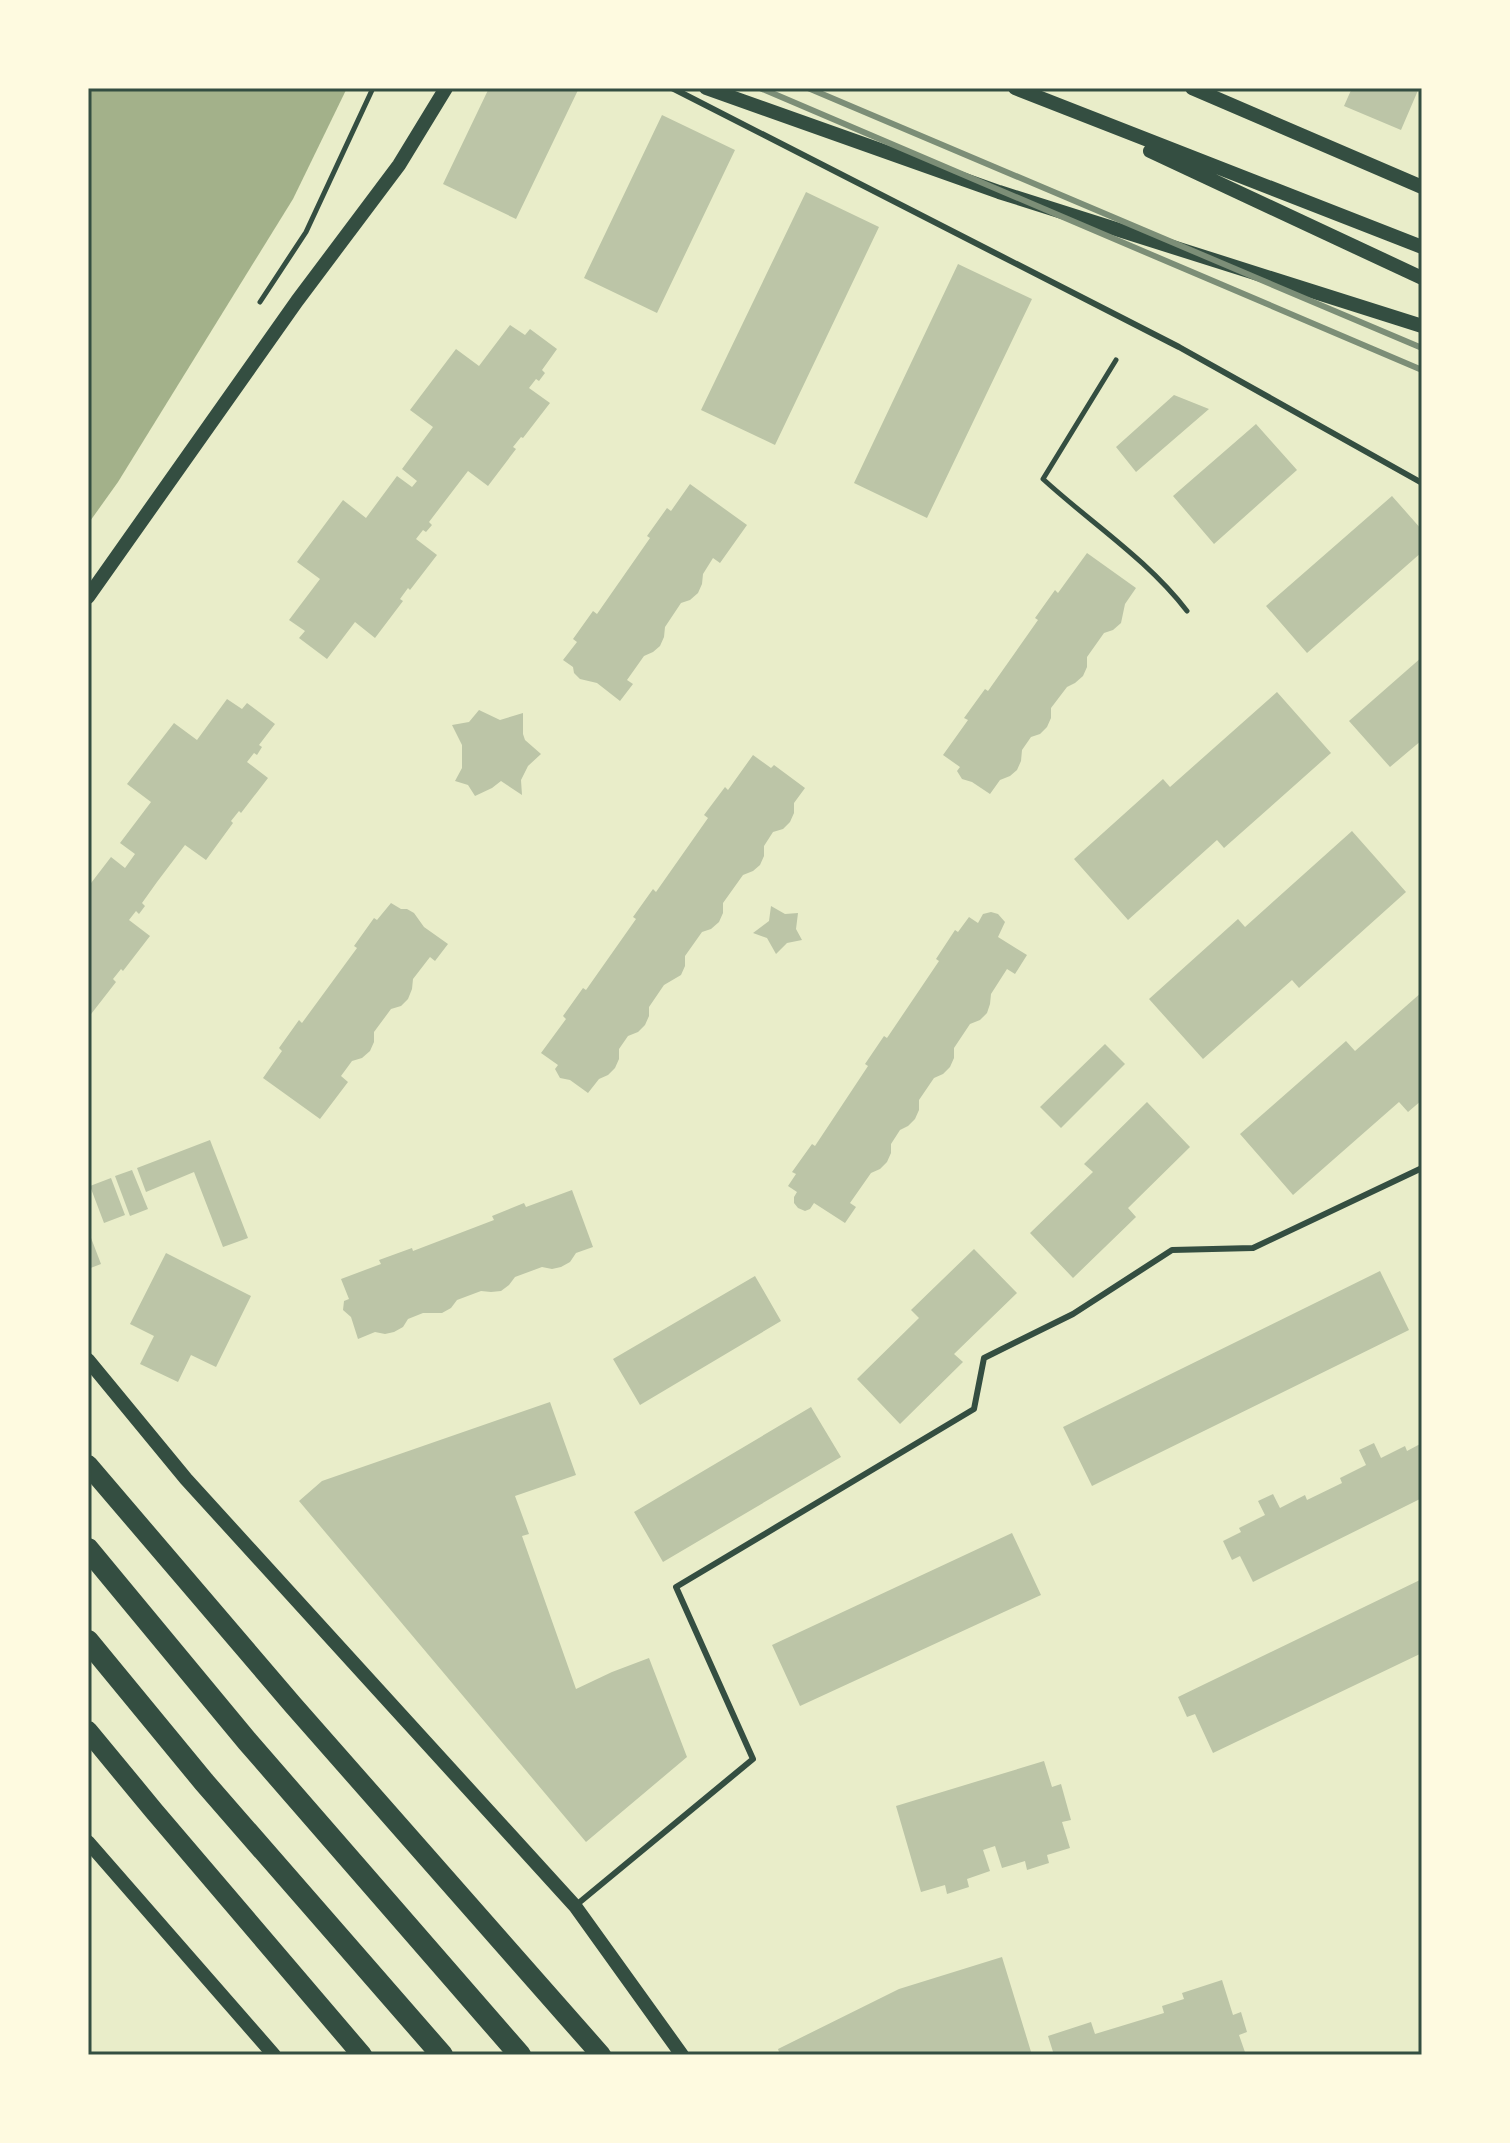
<svg xmlns="http://www.w3.org/2000/svg" width="1510" height="2143" viewBox="0 0 1510 2143" font-family="Signika,sans-serif">
<rect width="100%" height="100%" fill="#e9edc9"/>
<!-- water -->
<path fill="#a3b18a" d="M88,88H347L293,199L118,482L88,524Z"/>
<!-- building -->
<path fill="#bcc5a7" d="M489,88H579L516,219L443,184Z
M1352,88H1419L1401,130L1344,106Z
M662,115L735,150L657,313L584,278Z
M806,192L879,227L775,445L701,410Z
M958,264L1032,299L927,518L854,483Z
M510,325L525,335L530,329L557,349L542,370L545,373L539,381L536,379L529,388L550,403L523,438L521,437L513,447L516,449L488,486L468,471L429,522L432,525L426,532L423,530L416,539L437,555L410,590L408,588L400,599L403,601L375,638L355,622L327,659L299,638L305,631L289,620L320,579L297,562L343,500L366,518L397,476L412,487L417,481L402,469L433,427L410,410L456,349L479,366Z
M1174,395L1209,409L1136,472L1116,447Z
M1256,424L1297,470L1214,544L1173,496Z
M690,484L747,525L720,563L713,558L703,574L702,584L698,593L690,600L681,603L665,627L664,637L660,646L653,652L644,656L627,680L633,684L620,701L597,683L580,679L574,673L573,667L563,660L577,642L573,639L593,611L597,614L650,538L647,536L667,508L671,511Z
M1392,496L1422,530V552L1307,653L1266,606Z
M1087,553L1136,588L1125,604L1121,623L1113,630L1104,633L1087,657V667L1083,676L1075,683L1067,687L1051,708V718L1047,727L1040,734L1031,737L1022,750L1021,761L1017,770L1010,776L1000,780L990,794L972,782L962,779L957,771L960,767L943,755L968,720L964,718L985,689L988,691L1038,620L1035,618L1055,590L1058,593Z
M1422,657V740L1390,767L1349,721Z
M1277,692L1331,753L1224,848L1217,840L1128,920L1074,859L1163,779L1170,787Z
M227,699L242,709L247,703L275,724L259,745L262,747L257,755L254,753L247,762L268,778L241,813L239,811L231,821L233,823L206,860L185,845L157,882L142,903L145,906L139,914L136,911L129,920L150,936L123,971L121,969L113,979L116,982L88,1018V887L111,857L125,868L135,854L120,843L151,802L127,784L174,723L197,740Z
M479,710L500,720L523,713V734L525,740L541,754L528,766L521,780L522,795L501,781L492,788L475,796L468,785L455,781L462,768V745L452,725L469,722Z
M753,755L771,768L774,765L805,788L794,803V813L790,822L783,829L773,832L764,846V856L760,865L753,871L743,875L723,903V913L719,922L711,929L702,932L685,956V966L681,975L664,985L649,1007V1016L645,1025L638,1032L628,1036L619,1049V1059L615,1068L608,1075L599,1079L588,1093L570,1080L560,1078L555,1069L558,1065L541,1053L566,1019L563,1016L583,988L586,990L636,919L633,917L653,889L656,892L708,818L704,815L725,787L728,790Z
M1352,831L1406,892L1299,988L1292,980L1203,1059L1149,999L1238,919L1245,927Z
M391,903L401,909H407L414,913L424,927L448,944L435,961L430,957L413,979L412,989L408,999L401,1006L391,1009L374,1032V1042L370,1051L362,1058L352,1061L341,1076L348,1082L320,1119L263,1078L282,1051L279,1048L299,1020L302,1023L357,948L354,946L374,918L377,920Z
M771,906L785,914L798,913L796,929L802,940L787,943L776,954L767,938L753,933L769,921Z
M991,912L998,914L1005,922L998,937L1027,955L1015,974L1007,969L991,994L990,1004L987,1013L980,1020L970,1024L954,1048V1058L950,1067L943,1074L934,1078L919,1100V1110L915,1119L908,1126L900,1130L891,1144V1153L887,1162L880,1169L871,1173L850,1203L856,1207L845,1223L814,1203L810,1209L805,1211L798,1208L794,1203V1197L797,1192L788,1186L796,1174L792,1172L812,1144L815,1146L868,1066L865,1064L884,1036L887,1038L939,961L936,959L955,930L958,932L969,917L978,923L983,914Z
M1422,992V1100L1408,1112L1399,1102L1293,1195L1240,1134L1346,1041L1355,1051Z
M1105,1044L1125,1064L1061,1128L1040,1107Z
M1147,1102L1190,1147L1128,1208L1136,1217L1073,1278L1030,1233L1093,1172L1084,1164Z
M210,1140L248,1238L223,1247L194,1172L146,1192L137,1168Z
M132,1170L148,1209L130,1216L115,1176Z
M111,1178L125,1215L104,1223L90,1186Z
M572,1190L593,1247L576,1253L570,1262L561,1267L552,1269L542,1267L515,1277L509,1285L501,1291L491,1292L481,1291L457,1300L451,1308L442,1313H423L408,1319L403,1327L394,1332L385,1334L375,1332L358,1339L351,1317L343,1310L344,1301L349,1299L341,1279L381,1264L379,1260L412,1248L413,1251L494,1220L492,1216L524,1203L526,1207Z
M88,1230L101,1264L88,1269Z
M974,1249L1017,1293L954,1354L963,1362L900,1424L857,1379L919,1318L911,1310Z
M166,1253L251,1296L216,1367L191,1355L178,1382L140,1364L154,1336L130,1324Z
M1380,1271L1409,1330L1092,1486L1063,1427Z
M755,1276L781,1321L640,1405L613,1359Z
M550,1402L576,1475L515,1496L529,1534L522,1536L576,1689L612,1672L649,1658L687,1757L586,1842L299,1501L322,1481Z
M811,1407L841,1457L663,1562L634,1512Z
M1374,1443L1381,1458L1405,1446L1407,1451L1422,1443V1498L1253,1582L1240,1556L1232,1560L1223,1541L1241,1532L1239,1528L1265,1515L1258,1501L1273,1494L1280,1508L1305,1495L1307,1500L1342,1483L1340,1478L1366,1465L1359,1450Z
M1012,1533L1041,1595L800,1706L772,1645Z
M1422,1579V1653L1213,1753L1195,1714L1187,1717L1178,1697Z
M1044,1761L1052,1787L1061,1784L1071,1820L1062,1822L1070,1848L1047,1855L1049,1863L1027,1870L1025,1861L1002,1868L995,1846L983,1850L990,1871L967,1879L969,1887L947,1894L945,1885L921,1892L896,1806Z
M1002,1957L1032,2055H780L778,2049L899,1989Z
M1222,1980L1233,2015L1241,2012L1247,2032L1239,2035L1246,2055H1054L1048,2036L1091,2022L1095,2034L1164,2013L1162,2006L1184,1999L1182,1993Z"/>
<g fill="none" stroke-linecap="round" stroke-linejoin="round">
<!-- path -->
<path stroke="#344e41" stroke-width="5" d="M260,302L306,232L373,88
M1116,360L1043,479C1091,523 1147,559 1187,611"/>
<!-- service -->
<path stroke="#344e41" stroke-width="6" d="M672,88L1179,347L1422,483
M575,1906L753,1759L676,1587L974,1409L984,1358L1073,1314L1172,1250L1253,1248L1422,1168"/>
<!-- tertiary -->
<path stroke="#344e41" stroke-width="14" d="M706,88L999,192L1422,326
M1015,88L1422,247
M1192,88L1422,187
M1150,151L1422,278
M88,597L297,301L399,165L446,88
M88,1360L186,1479L575,1906L682,2055
M88,1842L274,2055"/>
<!-- primary -->
<path stroke="#344e41" stroke-width="20" d="M88,1465L293,1705L601,2055
M88,1731L154,1811L362,2055"/>
<!-- trunk -->
<path stroke="#344e41" stroke-width="22" d="M88,1549L247,1741L520,2055
M88,1641L204,1782L442,2055"/>
<!-- rail -->
<path stroke="#7c8e77" stroke-width="6" d="M760,88L1422,370
M808,88L1422,348"/>
</g>
<!-- border -->
<rect width="1510" height="2143" fill="none" stroke="#fefae0" stroke-width="180"/>
<rect x="90" y="90" width="1330" height="1963" fill="none" stroke="#344e41" stroke-width="3"/>
</svg>
